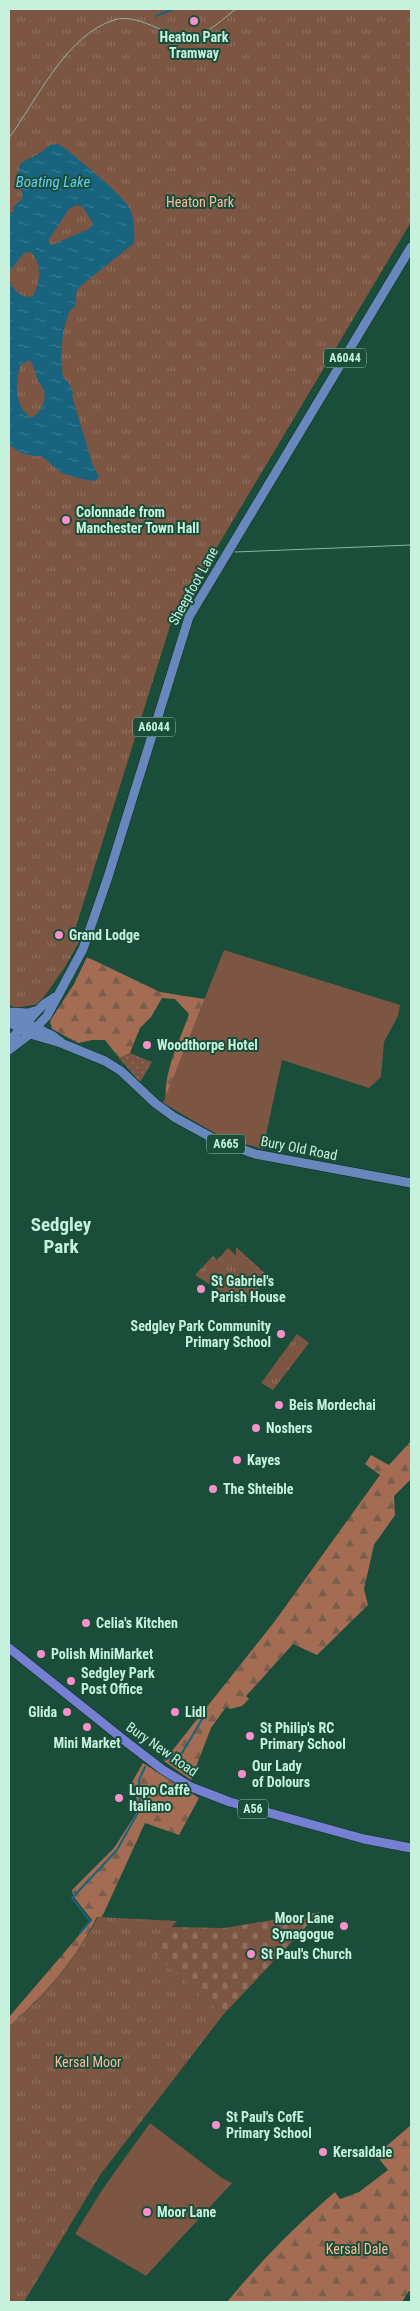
<svg xmlns="http://www.w3.org/2000/svg" width="420" height="2311" viewBox="0 0 420 2311" font-family="'Roboto Condensed',sans-serif">
<defs>
<pattern id="grass-dots" width="8" height="8" patternUnits="userSpaceOnUse" patternTransform="scale(1.25)"><rect width="8" height="8" fill="#7d5543"/><path d="M2 2h.1M6 6h.1" fill="none" stroke="#8e6e5e" stroke-width="1.8" stroke-linecap="round"/></pattern>
<pattern id="forest-firs" width="22" height="20" patternUnits="userSpaceOnUse" patternTransform="scale(1.25)"><rect width="22" height="20" fill="#a36c53"/><path d="M5 1l3.5 6h-7zM16 11l3.5 6h-7z" fill="#795e4c"/></pattern>
<pattern id="cemetery-stones" width="16" height="16" patternUnits="userSpaceOnUse" patternTransform="scale(1.25)"><rect width="16" height="16" fill="#7d5543"/><path d="M2 7V4a2 2 0 0 1 4 0v3zM10 15v-3a2 2 0 0 1 4 0v3z" fill="#8e6e5e"/></pattern>
<pattern id="park-tufts" width="24" height="20" patternUnits="userSpaceOnUse" patternTransform="scale(1.25)"><rect width="24" height="20" fill="#7d5543"/><path d="M3 7l-1-3M5 7V3M7 7l1-3M15 17l-1-3M17 17v-4M19 17l1-3" fill="none" stroke="#8e6e5e"/></pattern>
<pattern id="water-ripples" width="26" height="14" patternUnits="userSpaceOnUse" patternTransform="scale(1.25)"><rect width="26" height="14" fill="#18637d"/><path d="M2 4q2-2 4 0t4 0M15 11q2-2 4 0t4 0" fill="none" stroke="#387a8f"/></pattern>
</defs>
<rect width="100%" height="100%" fill="#1a4d3a"/>
<!-- grass -->
<path fill="url(#grass-dots)" d="M130,1053L152,1062L140,1082L119,1058Z
M236,1247L269,1277L265,1282L236,1256Z"/>
<!-- forest -->
<path fill="url(#forest-firs)" d="M87,957L160,992L211,1000L166,1101C163,1073 180,1040 189,1014L175,999L162,998L151,1017L140,1028L130,1053L119,1058L105,1040H92L78,1043L52,1029L50,1021L74,984Z
M411,1441V1479L394,1496L395,1515L374,1545L364,1589L368,1605L317,1655L293,1644L246,1696L249,1699L242,1706L230,1709L226,1707L211,1728L191,1780L164,1761L275,1621L380,1475L365,1464L371,1455L389,1465Z
M143,1763L199,1798L179,1835L145,1823L102,1917H97C75,1961 45,1994 9,2027V2017L92,1920L73,1896L72,1890L114,1848L139,1809L132,1782Z
M411,2125V2291H409L402,2302H227C260,2262 295,2226 335,2192L340,2199L359,2192L388,2170L376,2155Z"/>
<!-- cemetery -->
<path fill="url(#cemetery-stones)" d="M320,1912L223,2015L150,1951L172,1927L224,1928Z"/>
<!-- park -->
<path fill="url(#park-tufts)" d="M9,9H411V222L170,626L73,936L79,942L65,967L39,1004L15,1008L9,1004Z
M228,1248L265,1282L242,1305L195,1275L213,1256L217,1260Z
M297,1334L309,1343L273,1390L261,1383Z
M98,1917L177,1921L151,1951L223,2015L100,2175L24,2302H9V2027C46,1994 75,1960 98,1917Z"/>
<!-- pitch -->
<path fill="#7d5543" d="M224,950L400,1005L398,1016L384,1042L381,1077L369,1088L282,1060L263,1149L223,1138L163,1103Z
M150,2123L222,2178L232,2183L146,2276L75,2234L102,2190Z"/>
<!-- water -->
<path fill="url(#water-ripples)" fill-rule="evenodd" d="M58,144L66,149C81,162 124,195 131,211C134,221 135,232 134,243L77,289L75,306L69,312L63,332L61,359L63,378L68,382L73,392L72,396L92,463L99,477L95,481C87,480 65,476 59,471C53,467 48,460 41,456C27,456 19,454 9,444V282C16,291 21,299 33,296C41,282 42,264 31,252L24,253L9,272V214L13,212V207L23,198L17,174L21,163L40,153L50,145ZM77,205L83,207L93,224L89,229L52,245L48,241L69,209ZM29,360C35,366 34,370 37,378C38,382 43,387 44,392C47,402 39,414 31,418C14,405 15,384 20,366Z"/>
<g fill="none" stroke-linecap="round" stroke-linejoin="round">
<!-- stream -->
<path stroke="#18637d" stroke-width="2" d="M156,16L174,9
M164,1760L182,1753L204,1716
M80,1933L90,1921L72,1898L117,1850L140,1809L139,1780L145,1767"/>
<!-- primary casing -->
<g stroke="#123024" stroke-width="10">
<path id="primary" d="M9,1012L28,1013L38,1010
M9,1014L53,1036L61,1042
M9,1022L30,1034L61,1043L105,1061L121,1071L155,1103L174,1117L216,1140L255,1154L411,1183
M9,1041L44,1004L55,997
M9,1050L30,1034L47,1016L83,949L108,877L189,617L411,247"/>
</g>
<!-- trunk casing -->
<g stroke="#123024" stroke-width="10">
<path id="trunk" d="M9,1648L129,1744L163,1770L191,1787L230,1802L364,1839L411,1848"/>
</g>
<!-- primary -->
<use href="#primary" stroke="#6888bd" stroke-width="9"/>
<!-- trunk -->
<use href="#trunk" stroke="#7680d3" stroke-width="9"/>
<!-- tram -->
<path stroke="#87b5a2" stroke-width="1" d="M9,138C37,100 66,35 114,20C142,11 173,45 199,35C212,30 225,17 236,9
M235,552L411,545"/>
</g>
<!-- markers -->
<g fill="#f890cb" stroke="#1a4d3a" stroke-width="2">
<circle cx="194" cy="21" r="5"/>
<circle cx="66" cy="520" r="5"/>
<circle cx="59" cy="935" r="5"/>
<circle cx="147" cy="1045" r="5"/>
<circle cx="201" cy="1289" r="5"/>
<circle cx="281" cy="1334" r="5"/>
<circle cx="279" cy="1405" r="5"/>
<circle cx="256" cy="1428" r="5"/>
<circle cx="237" cy="1460" r="5"/>
<circle cx="213" cy="1489" r="5"/>
<circle cx="86" cy="1623" r="5"/>
<circle cx="41" cy="1654" r="5"/>
<circle cx="71" cy="1681" r="5"/>
<circle cx="67" cy="1712" r="5"/>
<circle cx="175" cy="1712" r="5"/>
<circle cx="87" cy="1727" r="5"/>
<circle cx="250" cy="1736" r="5"/>
<circle cx="242" cy="1774" r="5"/>
<circle cx="119" cy="1798" r="5"/>
<circle cx="344" cy="1926" r="5"/>
<circle cx="251" cy="1954" r="5"/>
<circle cx="216" cy="2125" r="5"/>
<circle cx="323" cy="2152" r="5"/>
<circle cx="147" cy="2212" r="5"/>
</g>
<g text-anchor="middle" dominant-baseline="central" stroke-width="4" stroke-linejoin="round" paint-order="stroke">
<!-- shield labels -->
<g fill="#1a4d3a" stroke="#92c0ac" stroke-width="1">
<rect x="324" y="348.5" width="42" height="19" rx="4"/>
<rect x="133" y="717.5" width="42" height="19" rx="4"/>
<rect x="207" y="1134.5" width="38" height="19" rx="4"/>
<rect x="238" y="1799.5" width="30" height="19" rx="4"/>
</g>
<g font-size="12" font-weight="bold" fill="#c5f1dd">
<text x="345" y="358">A6044</text>
<text x="154" y="727">A6044</text>
<text x="226" y="1144">A665</text>
<text x="253" y="1809">A56</text>
</g>
<!-- poi labels -->
<g font-size="14" font-weight="bold" fill="#c5f1dd" stroke="#1a4d3a" text-anchor="start">
<text x="194" y="37" text-anchor="middle">Heaton Park<tspan x="194" dy="16">Tramway</tspan></text>
<text x="76" y="512">Colonnade from<tspan x="76" dy="16">Manchester Town Hall</tspan></text>
<text x="69" y="935">Grand Lodge</text>
<text x="157" y="1045">Woodthorpe Hotel</text>
<text x="211" y="1281">St Gabriel's<tspan x="211" dy="16">Parish House</tspan></text>
<text x="271" y="1326" text-anchor="end">Sedgley Park Community<tspan x="271" dy="16">Primary School</tspan></text>
<text x="289" y="1405">Beis Mordechai</text>
<text x="266" y="1428">Noshers</text>
<text x="247" y="1460">Kayes</text>
<text x="223" y="1489">The Shteible</text>
<text x="96" y="1623">Celia's Kitchen</text>
<text x="51" y="1654">Polish MiniMarket</text>
<text x="81" y="1673">Sedgley Park<tspan x="81" dy="16">Post Office</tspan></text>
<text x="57" y="1712" text-anchor="end">Glida</text>
<text x="185" y="1712">Lidl</text>
<text x="260" y="1728">St Philip's RC<tspan x="260" dy="16">Primary School</tspan></text>
<text x="87" y="1743" text-anchor="middle">Mini Market</text>
<text x="252" y="1766">Our Lady<tspan x="252" dy="16">of Dolours</tspan></text>
<text x="129" y="1790">Lupo Caffè<tspan x="129" dy="16">Italiano</tspan></text>
<text x="334" y="1918" text-anchor="end">Moor Lane<tspan x="334" dy="16">Synagogue</tspan></text>
<text x="261" y="1954">St Paul's Church</text>
<text x="226" y="2117">St Paul's CofE<tspan x="226" dy="16">Primary School</tspan></text>
<text x="333" y="2152">Kersaldale</text>
<text x="157" y="2212">Moor Lane</text>
</g>
<!-- park labels -->
<g font-size="14" fill="#fdba9c" stroke="#1a4d3a">
<text x="200" y="202">Heaton Park</text>
<text x="88" y="2062">Kersal Moor</text>
<text x="357" y="2249">Kersal Dale</text>
</g>
<!-- street labels -->
<g font-size="14" fill="#c5f1dd" stroke="#1a4d3a">
<text transform="translate(193 586) rotate(-61)">Sheepfoot Lane</text>
<text transform="translate(299 1148) rotate(11)">Bury Old Road</text>
<text transform="translate(162 1749) rotate(35)">Bury New Road</text>
</g>
<!-- water labels -->
<g font-size="15" font-style="italic" fill="#66cdf4" stroke="#1a4d3a">
<text x="53" y="182">Boating Lake</text>
</g>
<!-- district labels -->
<g font-size="19" font-weight="bold" fill="#c5f1dd" stroke="#1a4d3a">
<text x="61" y="1224">Sedgley<tspan x="61" dy="22">Park</tspan></text>
</g>
</g>
<!-- border -->
<rect width="420" height="2311" fill="none" stroke="#c5f1dd" stroke-width="20"/>
</svg>
